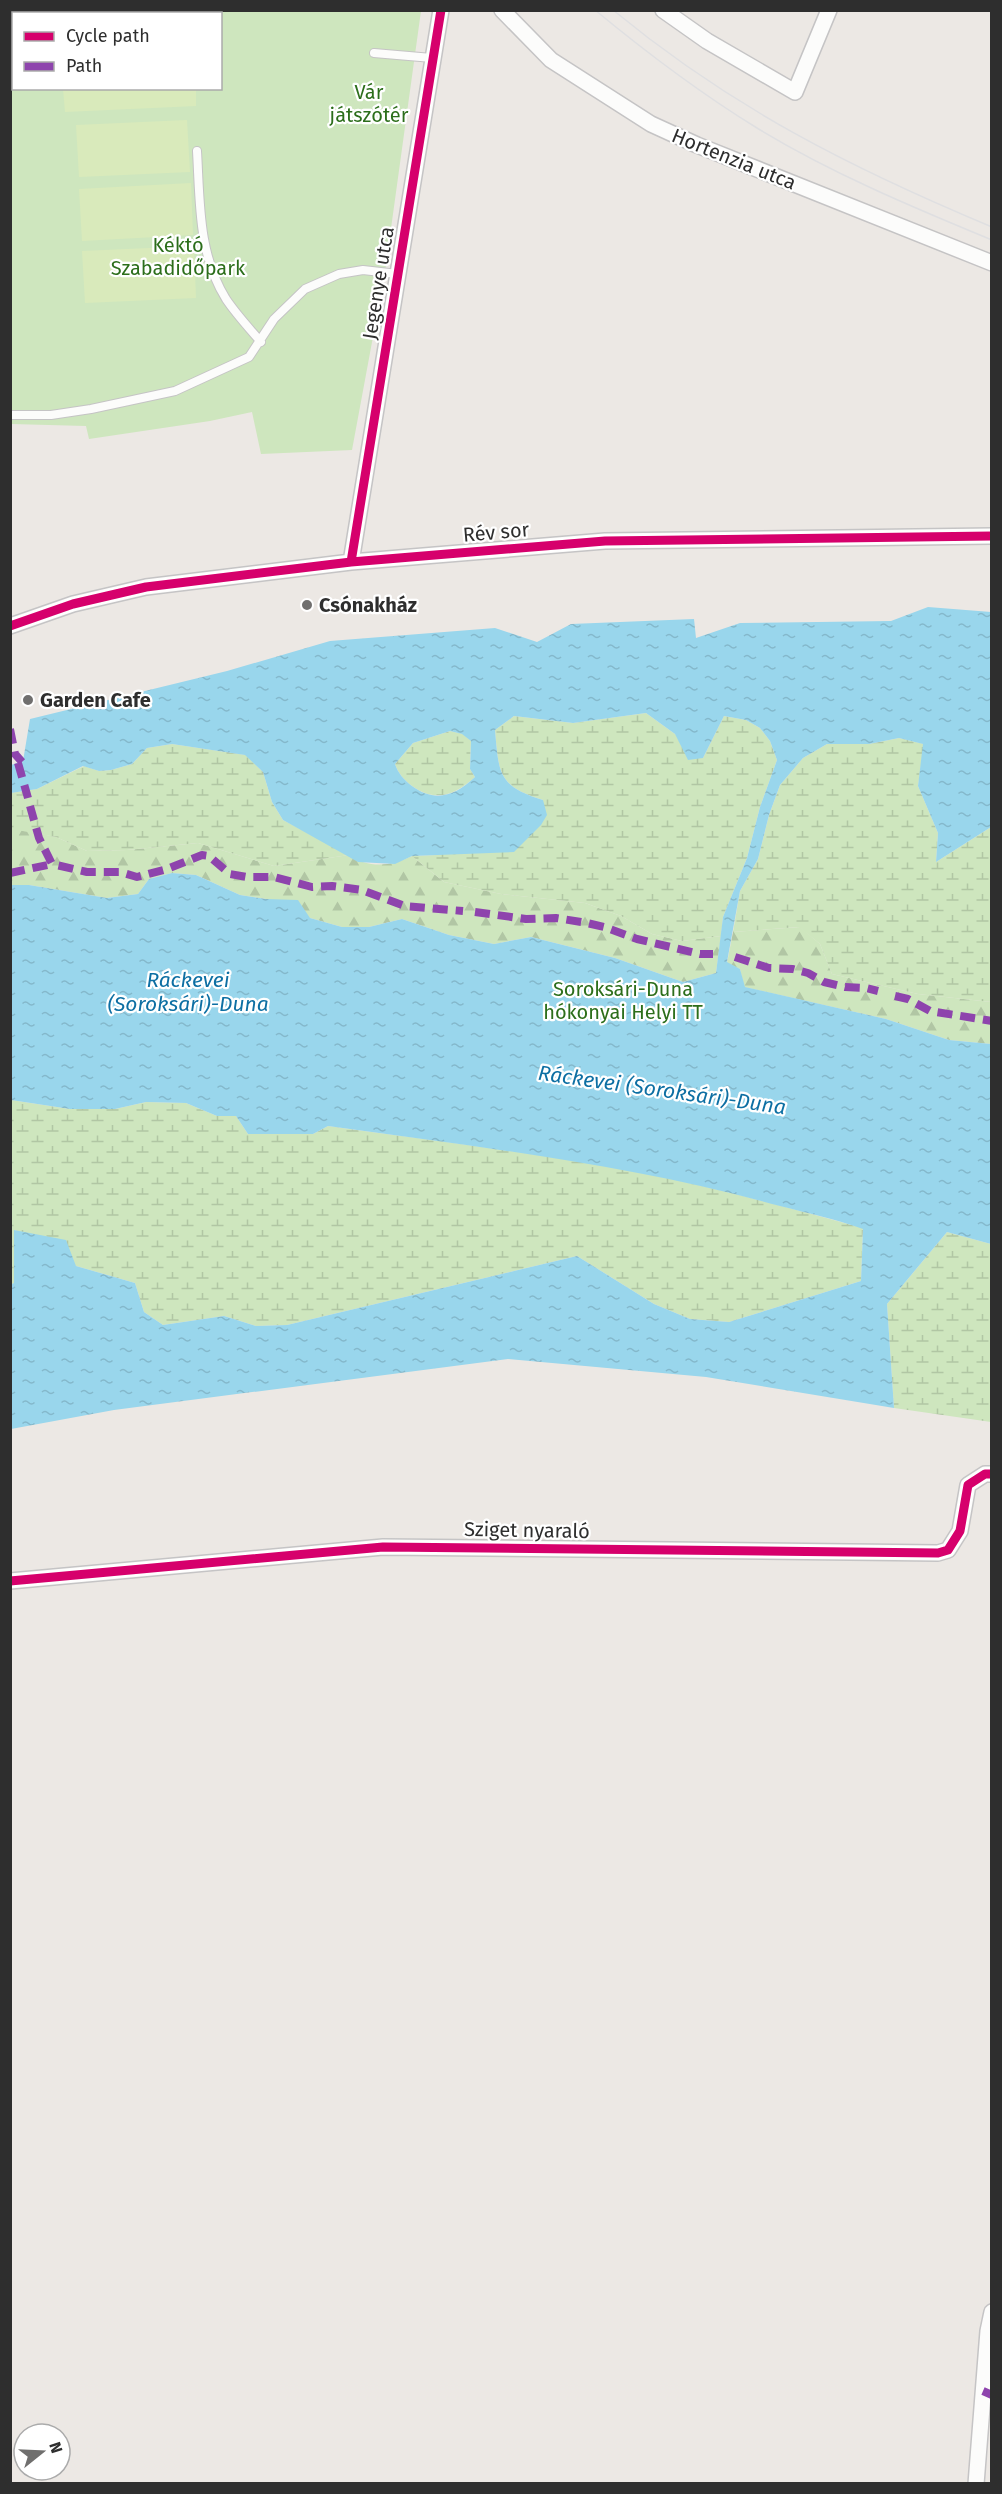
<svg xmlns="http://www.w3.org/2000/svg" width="1002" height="2494" viewBox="0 0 1002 2494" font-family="'Fira Sans',sans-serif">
<defs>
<pattern id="forest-firs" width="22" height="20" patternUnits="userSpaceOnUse" patternTransform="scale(1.5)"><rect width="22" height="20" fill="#cee6be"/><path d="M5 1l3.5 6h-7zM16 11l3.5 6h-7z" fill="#b1c6a4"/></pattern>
<pattern id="wetland-marsh" width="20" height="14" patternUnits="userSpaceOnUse" patternTransform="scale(1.5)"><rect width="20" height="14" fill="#cee6be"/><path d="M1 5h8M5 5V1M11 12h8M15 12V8" fill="none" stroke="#b1c6a4"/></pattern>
<pattern id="water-ripples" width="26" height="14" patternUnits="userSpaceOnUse" patternTransform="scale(1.5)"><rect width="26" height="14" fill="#99d6ec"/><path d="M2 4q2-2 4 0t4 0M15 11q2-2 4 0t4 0" fill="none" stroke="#84b8cb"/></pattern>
</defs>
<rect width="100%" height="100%" fill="#ece8e4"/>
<!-- grass -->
<path fill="#cee6be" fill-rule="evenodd" d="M11,11H421L385,272L352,450L261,454L252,412L210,421L89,439L86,426L11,424ZM14,14H220V88H14Z"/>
<!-- forest -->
<path fill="url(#forest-firs)" d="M12,828L56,837L87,851L127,850L198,843L274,866L349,855C369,869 392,866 412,856L444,882L501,894L585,903L621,916L652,934L682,941L721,936L716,973L683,982L615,958L531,937L494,944L449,935L402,919L369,927H342L310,918L266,899L240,895L196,875L172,873L149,879L138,894L107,898L29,885H11Z
M800,927L820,944L832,974L918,994L991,1002V1044L949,1040L886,1019L744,987L740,969L727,963L733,932Z"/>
<!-- wetland -->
<path fill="url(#wetland-marsh)" d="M646,713L675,734L703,758L724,716L746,720L760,728L770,741L777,760L760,807L747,858L723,917L721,936L682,941L652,934L621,916L585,903L501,894L444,882L412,856L437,855L543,800C498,786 499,774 495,730L514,716L573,723Z
M450,731L463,734L471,741L470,769L475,777C455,795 436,803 412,786C404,780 398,773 395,764L413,743Z
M899,738L924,744L918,786L938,833L936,862L991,827V1002L918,994L832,974L820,944L799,927L733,932L740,891L758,859L769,815L780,785L803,758L827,744H869Z
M172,744L246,755L263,772L272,802L283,820L349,855L274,866L198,843L127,850L87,851L56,837L11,829L10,793L37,789L84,766L99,771L111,770L132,764L147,748Z
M11,1100L70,1109H115L146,1102L186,1103L217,1116H236L248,1134H313L328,1126C434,1141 542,1153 647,1174C720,1188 791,1209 863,1228L861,1281L729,1322L690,1319L654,1304L577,1256L287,1325L256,1326L224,1316L163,1325L144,1312L135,1283L76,1266L15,1230L14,1283L11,1285Z
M947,1232L991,1244V1422L894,1408L887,1304Z"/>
<!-- pitch -->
<path fill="#d9eabb" d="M63,89H196V106L65,112Z
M187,120L190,172L79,177L76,125Z
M191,183L193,235L82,241L79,189Z
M194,246L196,298L85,303L82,251Z"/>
<!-- water -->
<path fill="url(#water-ripples)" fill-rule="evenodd" d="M928,607L991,612V827L936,862L938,833L918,786L923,744L899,738L869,744H827L803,758L780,785L769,815L758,859L740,891L727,962L740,969L745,987L886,1019L949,1040L991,1044V1244L947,1232L887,1304L894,1408L706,1377L508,1359L114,1410L11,1429L10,1285L14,1283V1230L66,1240L76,1266L135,1283L144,1312L163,1325L224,1316L256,1326L287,1325L577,1256L654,1304L690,1319L729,1322L861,1281L863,1229C836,1219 807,1213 780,1206C632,1165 480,1147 328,1126L313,1134H248L236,1116H217L186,1103L146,1102L115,1109H70L11,1100V885H29L107,898L138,894L149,879L172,873L196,875L240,895L266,899L298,900L310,918L342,927H369L402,919L449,935L494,944L531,937L615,958L683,982L716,973L723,917L747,858L760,807L777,760L770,741L760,728L746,720L724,716L703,758L688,760L675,734L646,713L573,723L514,716L495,730C499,774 498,786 543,800L547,815L541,825L514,852L412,856L395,864L358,862L283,820L272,802L263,772L245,755L172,744L147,748L132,764L111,770L99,771L83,766L37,789L11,793V765L23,761L30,719L227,671L330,641L495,628L537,642L571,624L694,619L696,638L740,623L891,621ZM450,731L462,734L471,741L470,769L475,777C455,796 435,803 412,786C404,780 398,773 395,764L413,743Z"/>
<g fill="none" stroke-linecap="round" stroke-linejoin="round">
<!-- service casing -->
<g stroke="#c5c4c5" stroke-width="10">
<path id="service" d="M374,53L432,58
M197,151C200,202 198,254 226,299C236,314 249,328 261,342
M10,415H51L91,409L175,391L249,357L274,319L305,289L339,274L363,270L398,274"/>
</g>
<!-- minor casing -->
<g stroke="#c5c4c5" stroke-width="18">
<path id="minor" d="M502,10L551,60L651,124L697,145L992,263
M663,10L707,41L795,92L829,10
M351,562L441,10
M10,626L73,604L146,587L351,562L605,541L992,536
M10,1581L383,1547L938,1553L948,1550L960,1531L968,1485L985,1474H992
M976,2484L988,2331L992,2312"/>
</g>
<!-- service -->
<use href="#service" stroke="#fcfcfb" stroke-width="8"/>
<!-- minor -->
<use href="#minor" stroke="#fcfcfb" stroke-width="15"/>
<!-- tram -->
<path stroke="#dfdfe1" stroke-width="1.5" d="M595,10C647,53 700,93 757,128C831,173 912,207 992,240
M613,10C732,108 851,168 992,227"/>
<!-- quiet -->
<path stroke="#8e44ad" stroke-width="8" stroke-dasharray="15 8" stroke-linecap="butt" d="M10,729L15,754L22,762
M18,763L28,798
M30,806L39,838L52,864L87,872H120L137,877L167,869L202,855L209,856L230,874L247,877H274L312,887L332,886L362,890L405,906L463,911
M10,873L52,864
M475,912L526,919L556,918L587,923L604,927L637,939L700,954H713
M735,957L769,968L793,969L808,973L824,982L845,987L866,988L878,991
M895,996L908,999L930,1011L992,1021
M983,2391L992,2395"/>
<!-- cycleway casing -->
<g stroke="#fff" stroke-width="13">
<path id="cycleway" d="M351,562L441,10
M10,626L73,604L146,587L351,562L605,541L992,536
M10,1581L383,1547L938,1553L948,1550L960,1531L968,1485L985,1474H992"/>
</g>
<!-- cycleway -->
<use href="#cycleway" stroke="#d6006c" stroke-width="9"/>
</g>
<!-- markers -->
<g fill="#706f6e" stroke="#fff" stroke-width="2">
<circle cx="307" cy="605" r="6"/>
<circle cx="28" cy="700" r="6"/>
</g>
<g text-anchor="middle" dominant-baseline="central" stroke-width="4.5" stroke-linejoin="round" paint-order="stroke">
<!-- park labels -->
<g font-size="20" fill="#2c6e1b" stroke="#fff">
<text x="369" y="92">Vár<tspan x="369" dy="23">játszótér</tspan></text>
<text x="178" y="245">Kéktó<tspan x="178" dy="23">Szabadidőpark</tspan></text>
<text x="623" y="989">Soroksári-Duna<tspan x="623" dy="23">hókonyai Helyi TT</tspan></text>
</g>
<!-- street labels -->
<g font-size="20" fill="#2e2e2e" stroke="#fff">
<text transform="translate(734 159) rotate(22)">Hortenzia utca</text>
<text transform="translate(378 283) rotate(-81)">Jegenye utca</text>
<text transform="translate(496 532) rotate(-5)">Rév sor</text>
<text transform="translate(527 1530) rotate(1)">Sziget nyaraló</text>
</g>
<!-- poi labels -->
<g font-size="20" font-weight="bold" fill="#2e2e2e" stroke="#fff" text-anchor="start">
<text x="319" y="605">Csónakház</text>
<text x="40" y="700">Garden Cafe</text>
</g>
<!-- water labels -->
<g font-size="21" font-style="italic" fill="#0d6fa3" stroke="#fff">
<text x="188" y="980">Ráckevei<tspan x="188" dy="24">(Soroksári)-Duna</tspan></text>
<text transform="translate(662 1090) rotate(8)">Ráckevei (Soroksári)-Duna</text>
</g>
</g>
<!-- border -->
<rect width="1002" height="2494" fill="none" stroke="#2e2e2e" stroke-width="24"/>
<!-- legend -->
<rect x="12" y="12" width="210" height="78" fill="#ffffff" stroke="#ababab" stroke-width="1.5"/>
<rect x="24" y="32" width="30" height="9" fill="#d6006c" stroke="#ababab" stroke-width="1.5"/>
<text x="66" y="42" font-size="18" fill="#2e2e2e">Cycle path</text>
<rect x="24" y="62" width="30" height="9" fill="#8e44ad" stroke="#ababab" stroke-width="1.5"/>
<text x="66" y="72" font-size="18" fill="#2e2e2e">Path</text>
<!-- north arrow -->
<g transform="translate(42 2452) rotate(72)"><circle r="28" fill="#ffffff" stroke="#ababab" stroke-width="1.5"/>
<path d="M0-4.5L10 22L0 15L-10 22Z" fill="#706f6e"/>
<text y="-9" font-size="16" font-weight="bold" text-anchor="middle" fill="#2e2e2e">N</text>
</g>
</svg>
